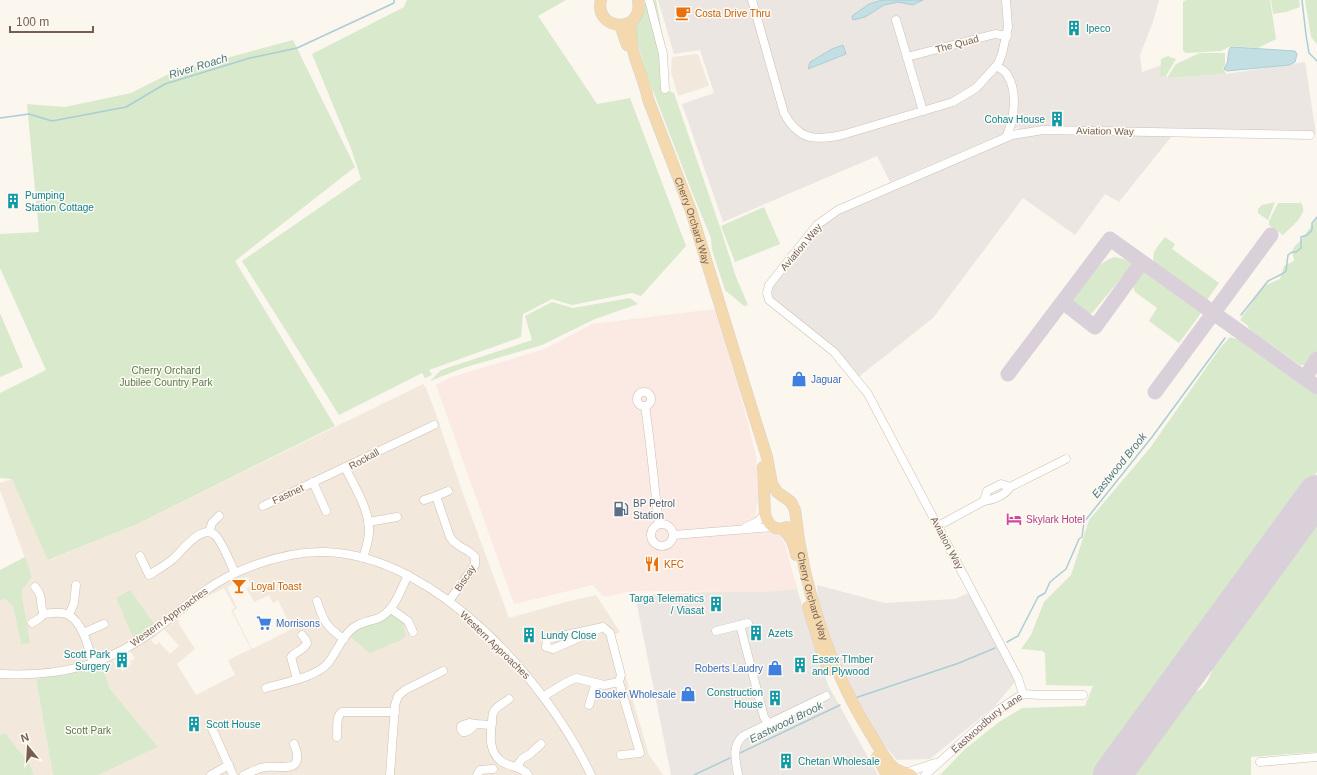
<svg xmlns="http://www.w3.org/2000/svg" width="1317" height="775" viewBox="0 0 1317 775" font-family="Arial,sans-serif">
<rect width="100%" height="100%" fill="#fbf6ee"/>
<!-- residential -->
<path fill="#f3e8dc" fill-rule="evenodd" d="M698,54L709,86L678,96L671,72L672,57Z
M423,384L426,388L435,411L462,491L509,618L566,602L596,595L620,632L614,635L626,677L649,755L663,775H98L158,747L110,689L102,665L84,671L36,679L53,775H34L29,763L5,733L0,735V600L5,599L13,606L21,644L22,590L32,577L0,490V483L12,479L49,560L135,525ZM247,577L251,586L246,588L254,602L269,595L273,603L278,600L292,629L252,649L233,611L237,608L227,587ZM224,588L235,608L231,610L251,649L228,660L235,675L196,695L177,664L195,649L179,624L178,618L200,600ZM164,629L179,646L170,654L159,642L156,645L151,640ZM130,650L135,659L130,661L131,664L126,667V669L122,671L120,667L117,668L112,659Z"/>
<!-- commercial -->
<path fill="#faeae3" d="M715,309L740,393L756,455L758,500L754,520L745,522L740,530L743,534L771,532L780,536L785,544L797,589L762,592L633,591L604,597L593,585L514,604L436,385L451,377L545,349L592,324Z"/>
<!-- industrial -->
<path fill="#ece6e2" d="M658,0H1159L1153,22L1140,55L1142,72L1162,65L1167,78L1226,74L1305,62L1316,134L1175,132L1119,202L1105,194L1075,235L1023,198L933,318L856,379L834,352L767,293L817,225L838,210L1012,135L1021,126L890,182L877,156L723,222L682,104L714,93L700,50L674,54Z
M817,585L885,603L955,599L973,591L1018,678L995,706L930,759L897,760L875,735L849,690L818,606Z
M797,589L828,685L878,775H671L635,595L708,592H762Z"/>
<!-- green -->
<path fill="#d8e9cc" d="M407,0H566L538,16L597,104L630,98L686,246L641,296L632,293L572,305L552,299L523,314L521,337L429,370L432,375L425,378L422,373L339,415L242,261L361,179L352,151L312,54L404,7Z
M653,0H656L665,49L661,88L674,93L721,230L736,277L748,305L744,306L725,290L712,250L711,238L692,192L645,70L634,29L641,17L642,5Z
M1186,0H1270L1276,39L1258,48L1231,46L1221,51L1186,53L1183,51V2Z
M1271,0H1299L1300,7L1286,12L1273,14Z
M1305,0H1317V44L1311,37Z
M293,40L355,167L235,261L335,426L135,525L48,560L12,479L0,478V393L46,370L0,268V234L39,232L27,104L65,107L131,93L171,73Z
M1200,53H1225V65L1223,68L1226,74L1167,78L1176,64Z
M1168,56L1176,59L1166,76H1160L1161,59Z
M1300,201C1301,203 1303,206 1303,208C1305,216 1289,229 1283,235L1269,225V221L1278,203H1300Z
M1275,202L1268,220L1258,213V209L1262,205Z
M764,207L780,244L735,262L721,226Z
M1317,218V353C1312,361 1310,366 1300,365L1250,330L1247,325L1240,320L1261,289L1266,285L1280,279L1284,266L1294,261V259L1292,253L1294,247L1302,239Z
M1165,237L1175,244L1172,249L1219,283L1207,300L1154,263C1151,252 1158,246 1165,237Z
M1114,257L1129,260L1133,264L1092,313L1085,315L1072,305V300C1084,285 1094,264 1114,257Z
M1140,272L1145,273L1201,313L1179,343L1149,321L1157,308L1135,292L1132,282Z
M630,298L638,304L595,319L542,345L463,368L430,381L441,370L532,340L525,316L552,302L573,308Z
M0,313L23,367L0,377Z
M1230,337L1243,341L1317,395V472L1182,656L1175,661L1164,680L1096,775H940L965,749L999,722L1022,708L1085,706L1093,686L1046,685L1045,653L1042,651L1021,649L1031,635L1044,602L1071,575L1089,520L1150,448L1220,348Z
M1317,526V752L1251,757V775H1131L1194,693C1206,688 1210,677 1214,665Z
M25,557L32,577L22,590V597L30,643L21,644L13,606L5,599L0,600V570Z
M130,590L155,625L134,639L116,598Z
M391,609L407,624L403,626L406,636L401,640L370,653L347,634Z
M102,665L110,689L158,747L98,775H53L36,679L84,671Z
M5,733L29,763L34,775H0V735Z"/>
<!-- water -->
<path fill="#c3dfe4" stroke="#aaced5" d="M882,0H923L913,5L898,2L884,5L865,17L853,20L852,16L869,4Z
M843,45L846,54L808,69L810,62L832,49Z
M1231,47L1295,51L1297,54L1295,62L1289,65L1227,71L1224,69C1225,67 1226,65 1227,63C1229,58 1227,51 1231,47Z"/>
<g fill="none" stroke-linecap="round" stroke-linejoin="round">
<!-- stream -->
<path stroke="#aaced5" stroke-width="1.5" d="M1302,0L1306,35L1309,53L1317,61
M0,118L29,114L52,121L126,107L165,84L250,58L297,48L394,3V0
M1241,315L1268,281L1282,274L1286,271L1288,255L1292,252H1296L1301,248V237L1307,235L1312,230V223L1317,217
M1007,642L1018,636L1038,597L1045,593L1050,582L1066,569L1079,539L1082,537L1084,522L1152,437L1225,338
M855,698L959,663L995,648
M740,753L840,705
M694,775L730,758"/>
<!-- taxiway -->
<path stroke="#dad0da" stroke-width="15" d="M1063,302L1095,327L1142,262
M1008,374L1110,239L1317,387
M1305,378L1317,359
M1155,392L1271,235"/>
<!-- runway -->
<path stroke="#dad0da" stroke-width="38" d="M1112,775L1317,494"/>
<!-- minor casing -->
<g stroke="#cdbfb3" stroke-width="9">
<g id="minor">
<path d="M649,0L663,54L665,89"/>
<path d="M752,0L784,113C798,140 815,141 842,135L953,102L976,88L998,64L1002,54L1008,27L1006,0"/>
<path d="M896,20L923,111"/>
<path d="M907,57L995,34L1007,36"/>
<path d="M996,66C1001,69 1006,71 1008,76C1018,93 1014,121 1006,137"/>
<circle cx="644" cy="399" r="7"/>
<path d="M645,406C651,445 654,485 659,524"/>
<path d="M345,467C354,486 368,507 369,528C370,538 366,548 363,558"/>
<path d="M313,482L326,511"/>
<path d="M436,496L448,491"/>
<path d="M424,500L436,496L450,537C458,549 468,548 475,557V565L449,601"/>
<path d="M984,501L987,491L1001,484L1010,487"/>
<path d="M263,506L434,425"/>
<path d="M368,522L397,517"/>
<circle cx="662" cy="535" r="11"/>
<path d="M938,526L984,501C994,500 1005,495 1010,487L1066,459"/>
<path d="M746,527L757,522L765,514"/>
<path d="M209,532L212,523L219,516"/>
<path d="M673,535L773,527"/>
<path d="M140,556L149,575C157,570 166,565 173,559C182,551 202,523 215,535C223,543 230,563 235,573"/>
<path d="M317,601C323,620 326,627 344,639"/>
<path d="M391,609L408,621L413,632"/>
<path d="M44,614C51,613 62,611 69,615C84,625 88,647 93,663"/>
<path d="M69,615L74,603L76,585"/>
<path d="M32,623L40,618L44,614C38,603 45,598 35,587"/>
<path d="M740,625L764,717L769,724"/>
<path d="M603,627L553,649L546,647L547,639L603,627L610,633L621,675L619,682L640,753L621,755"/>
<path d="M716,631L748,623"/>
<path d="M83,633L104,624"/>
<path d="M0,674C59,677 105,666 153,631C180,612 198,592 229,576C258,562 292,551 326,552C437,556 547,682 591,775"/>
<path d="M297,679L291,657C296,651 303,651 307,643L306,640L302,635"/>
<path d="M266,688C283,683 317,677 328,663C337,652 342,636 353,628C361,622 371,621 379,618C395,610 401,589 408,575"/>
<path d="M1023,694L1018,678L868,394L834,352L769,300L767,293L769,285L817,225L838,210L1012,135L1043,130L1310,135"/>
<path d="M544,696L567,682L576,678L604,685L619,682"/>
<path d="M509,699C504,703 498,705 494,711C492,714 492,719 492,723C490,736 489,752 501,761C510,768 521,765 528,775"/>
<path d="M589,705L596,683"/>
<path d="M210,724L233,775"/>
<path d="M476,724L469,723L461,726V729L463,732C470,733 471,727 476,724L491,725"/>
<path d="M337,737C338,729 335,717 342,712H395"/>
<path d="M1260,762L1317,757"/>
<path d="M517,766L522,759L530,754L541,744"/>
<path d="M905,773L935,763"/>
<path d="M211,775L229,765"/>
<path d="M244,775C251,772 258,768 265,767C274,765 296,772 297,759C298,753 296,749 294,744"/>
<path d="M390,775L395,705L398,696L405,690L443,671"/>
<path d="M477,775L480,770L493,769"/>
<path d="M738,775C736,761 731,747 743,736L826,696"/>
<path id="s1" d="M925,775L998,710L1023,694L1041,695H1083"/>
</g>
</g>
<!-- major casing -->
<g stroke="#d9d2ce" stroke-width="12">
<g id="major">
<path d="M601,0C593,30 644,36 638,0"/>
<path id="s2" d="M630,23C631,33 631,44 634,54C638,69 645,83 648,99L691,211L755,419L767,457L772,484L777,492L791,502L795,510C803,587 830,670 872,736C878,746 885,760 894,768C899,772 906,773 911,775"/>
<path d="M620,25L627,45"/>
<path d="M763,467L765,514C768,525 775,532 787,527"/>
<path d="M782,529C791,536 794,544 796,555"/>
<path d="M808,607L821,649L829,670"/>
<path d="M877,757L887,775"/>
</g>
</g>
<!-- minor -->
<use href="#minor" stroke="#fff" stroke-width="8"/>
<!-- major -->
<use href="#major" stroke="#f3d9ad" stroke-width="11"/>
</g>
<!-- icons -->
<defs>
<g id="cafe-bare" transform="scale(1.2)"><path d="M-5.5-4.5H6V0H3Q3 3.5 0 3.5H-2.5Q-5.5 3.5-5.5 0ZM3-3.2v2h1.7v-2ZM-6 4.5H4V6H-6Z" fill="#e8710a" stroke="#fefaf4" stroke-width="2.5" paint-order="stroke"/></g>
<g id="building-bare" transform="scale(1.2)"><path d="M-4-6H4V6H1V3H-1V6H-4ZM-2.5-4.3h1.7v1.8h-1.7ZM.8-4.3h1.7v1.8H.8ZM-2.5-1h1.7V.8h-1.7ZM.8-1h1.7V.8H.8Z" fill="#0f9aa8" stroke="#fefaf4" stroke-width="2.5" paint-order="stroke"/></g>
<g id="shop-bare" transform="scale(1.2)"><path d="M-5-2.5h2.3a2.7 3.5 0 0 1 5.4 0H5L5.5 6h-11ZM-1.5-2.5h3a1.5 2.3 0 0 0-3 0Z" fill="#3f7fe0" stroke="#fefaf4" stroke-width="2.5" paint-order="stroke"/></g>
<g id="fuel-bare" transform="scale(1.2)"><path d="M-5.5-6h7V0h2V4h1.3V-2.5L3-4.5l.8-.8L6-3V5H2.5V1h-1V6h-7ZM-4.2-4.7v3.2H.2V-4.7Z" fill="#5c6f8a" stroke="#fefaf4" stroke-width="2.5" paint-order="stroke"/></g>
<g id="hotel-bare" transform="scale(1.2)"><path d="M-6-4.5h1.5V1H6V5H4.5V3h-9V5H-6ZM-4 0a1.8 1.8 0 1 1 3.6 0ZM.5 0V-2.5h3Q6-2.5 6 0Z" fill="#d1479c" stroke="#fefaf4" stroke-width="2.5" paint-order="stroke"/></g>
<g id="restaurant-bare" transform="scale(1.2)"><path d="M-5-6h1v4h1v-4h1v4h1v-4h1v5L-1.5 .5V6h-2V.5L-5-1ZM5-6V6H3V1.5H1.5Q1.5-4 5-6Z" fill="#e8710a" stroke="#fefaf4" stroke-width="2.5" paint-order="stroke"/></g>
<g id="bar-bare" transform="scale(1.2)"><path d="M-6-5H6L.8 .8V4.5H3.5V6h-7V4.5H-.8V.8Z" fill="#e8710a" stroke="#fefaf4" stroke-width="2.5" paint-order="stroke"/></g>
<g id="supermarket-bare" transform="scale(1.2)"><path d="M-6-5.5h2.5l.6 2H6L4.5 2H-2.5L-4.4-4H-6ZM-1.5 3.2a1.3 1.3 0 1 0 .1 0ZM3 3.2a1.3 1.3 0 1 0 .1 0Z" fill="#3f7fe0" stroke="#fefaf4" stroke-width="2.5" paint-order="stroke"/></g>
</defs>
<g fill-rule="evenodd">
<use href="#cafe-bare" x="683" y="13"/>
<use href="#building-bare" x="1074" y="28"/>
<use href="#building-bare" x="1057" y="119"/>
<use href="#building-bare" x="13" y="201"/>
<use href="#shop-bare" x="799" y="379"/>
<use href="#fuel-bare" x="621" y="509"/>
<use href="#hotel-bare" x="1014" y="519"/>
<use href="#restaurant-bare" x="652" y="564"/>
<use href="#bar-bare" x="239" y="586"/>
<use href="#building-bare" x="716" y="604"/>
<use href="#supermarket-bare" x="264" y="623"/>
<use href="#building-bare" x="756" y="633"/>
<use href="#building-bare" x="529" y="635"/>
<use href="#building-bare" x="122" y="660"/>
<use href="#building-bare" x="800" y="665"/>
<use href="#shop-bare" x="775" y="668"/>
<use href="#shop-bare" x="688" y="694"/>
<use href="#building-bare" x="775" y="698"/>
<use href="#building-bare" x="194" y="724"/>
<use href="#building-bare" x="786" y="761"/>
</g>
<g text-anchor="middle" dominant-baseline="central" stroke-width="3" stroke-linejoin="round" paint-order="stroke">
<!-- food labels -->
<g font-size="10" fill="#c56008" stroke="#fefaf4" text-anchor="start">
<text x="695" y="13">Costa Drive Thru</text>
<text x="664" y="564">KFC</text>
<text x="251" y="586">Loyal Toast</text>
</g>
<!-- culture labels -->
<g font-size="10" fill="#0d838f" stroke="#fefaf4" text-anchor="start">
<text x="1086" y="28">Ipeco</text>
<text x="1045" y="119" text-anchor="end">Cohav House</text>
<text x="25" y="195">Pumping<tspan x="25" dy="12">Station Cottage</tspan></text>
<text x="704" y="598" text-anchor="end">Targa Telematics<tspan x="704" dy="12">/ Viasat</tspan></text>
<text x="768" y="633">Azets</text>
<text x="541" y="635">Lundy Close</text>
<text x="110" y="654" text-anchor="end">Scott Park<tspan x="110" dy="12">Surgery</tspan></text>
<text x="812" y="659">Essex TImber<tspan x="812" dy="12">and Plywood</tspan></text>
<text x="763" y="692" text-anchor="end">Construction<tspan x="763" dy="12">House</tspan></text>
<text x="206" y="724">Scott House</text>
<text x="798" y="761">Chetan Wholesale</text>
</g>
<!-- street labels -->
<g font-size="10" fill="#765e51" stroke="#fefaf4">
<text transform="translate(957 44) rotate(-15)">The Quad</text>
<text transform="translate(1105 131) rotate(1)">Aviation Way</text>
<text stroke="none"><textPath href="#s2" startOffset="208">Cherry Orchard Way</textPath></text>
<text transform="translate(801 247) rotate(-50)">Aviation Way</text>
<text transform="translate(364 459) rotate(-29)">Rockall</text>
<text transform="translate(288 494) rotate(-25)">Fastnet</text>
<text transform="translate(947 543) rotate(62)">Aviation Way</text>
<text transform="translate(465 578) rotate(-56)">Biscay</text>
<text stroke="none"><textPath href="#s2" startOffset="607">Cherry Orchard Way</textPath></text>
<text transform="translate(169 617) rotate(-36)">Western Approaches</text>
<text transform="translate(495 645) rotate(44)">Western Approaches</text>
<text stroke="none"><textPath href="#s1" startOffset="81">Eastwoodbury Lane</textPath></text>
</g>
<!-- park labels -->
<g font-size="10" fill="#587a4a" stroke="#fefaf4">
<text x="166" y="370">Cherry Orchard<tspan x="166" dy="12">Jubilee Country Park</tspan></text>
<text x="88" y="730">Scott Park</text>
</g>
<!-- shop labels -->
<g font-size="10" fill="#366cbe" stroke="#fefaf4" text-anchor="start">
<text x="811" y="379">Jaguar</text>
<text x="276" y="623">Morrisons</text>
<text x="763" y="668" text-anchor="end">Roberts Laudry</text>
<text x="676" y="694" text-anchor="end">Booker Wholesale</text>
</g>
<!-- service labels -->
<g font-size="10" fill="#4e5e75" stroke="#fefaf4" text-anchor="start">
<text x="633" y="503">BP Petrol<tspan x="633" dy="12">Station</tspan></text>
</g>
<!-- hotel labels -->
<g font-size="10" fill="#b23c85" stroke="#fefaf4" text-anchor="start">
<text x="1026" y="519">Skylark Hotel</text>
</g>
<!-- water labels -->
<g font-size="11" font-style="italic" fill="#49777f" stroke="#fefaf4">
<text transform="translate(198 66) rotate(-17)">River Roach</text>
<text transform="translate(1119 465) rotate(-51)">Eastwood Brook</text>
<text transform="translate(786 722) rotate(-26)">Eastwood Brook</text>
</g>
</g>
<!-- north arrow -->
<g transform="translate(28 747) rotate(342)" stroke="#fefaf4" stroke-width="3" paint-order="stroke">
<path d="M0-3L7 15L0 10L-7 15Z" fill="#765e51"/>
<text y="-6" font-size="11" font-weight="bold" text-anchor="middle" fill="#765e51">N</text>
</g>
<!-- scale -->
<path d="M10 26v6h83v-6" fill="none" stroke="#765e51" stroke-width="2"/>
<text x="16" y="26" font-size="12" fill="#765e51" stroke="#fefaf4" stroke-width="3" paint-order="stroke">100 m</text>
</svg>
